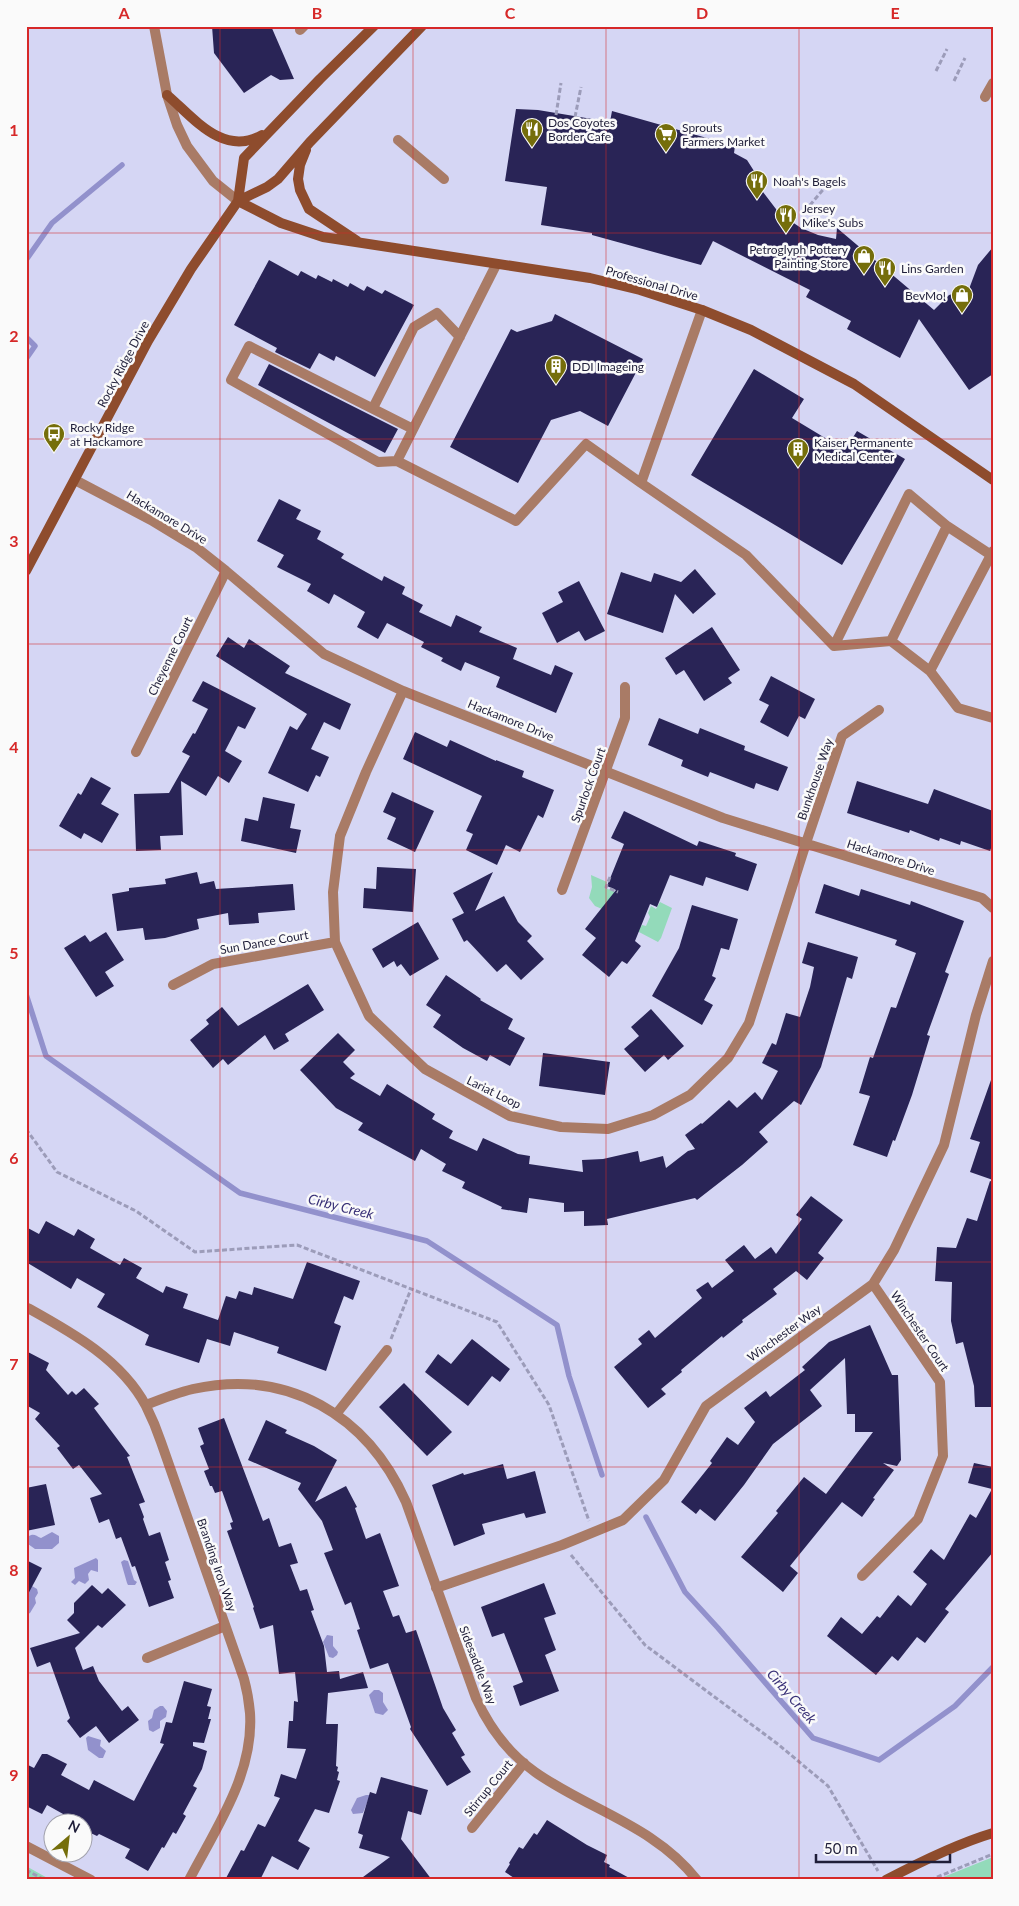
<svg xmlns="http://www.w3.org/2000/svg" width="1019" height="1906" viewBox="0 0 1019 1906" font-family="Lato,sans-serif">
<rect width="100%" height="100%" fill="#d5d6f4"/>
<!-- green -->
<path fill="#93daba" d="M591,875L607,882L605,888L618,893L602,909L595,906L589,898L592,887Z
M660,902L672,908L661,938L658,942L618,921L620,918L641,927L642,925L646,926L650,917L648,913L651,906L656,909Z
M993,1857V1880H936Z
M26,1866L51,1880H26Z"/>
<!-- water -->
<path fill="#9291cc" d="M52,1532L59,1536V1543L52,1549H35L28,1544L29,1536C34,1533 36,1536 41,1538Z
M96,1558L98,1560V1572L91,1570L88,1574L89,1580L85,1584L79,1581L75,1585L71,1582L75,1578L74,1568Z
M124,1560L128,1561L134,1580L137,1582L135,1585H128L127,1583L121,1562Z
M32,1586L37,1589L38,1593L35,1598L36,1603L30,1613L28,1614L26,1613V1588Z
M327,1635L333,1636V1646L338,1652L337,1655L333,1658L329,1657L323,1642Z
M374,1690H379L383,1693V1702L388,1710L383,1715L375,1713L369,1695Z
M160,1706H163L167,1711L166,1717L160,1721V1728L153,1732L149,1730L148,1721L152,1718L154,1710Z
M88,1736L101,1740L100,1746L106,1751L103,1758H99L88,1750L86,1738Z
M366,1795H370L363,1813L353,1814L351,1810L357,1798Z"/>
<g fill="none" stroke-linecap="round" stroke-linejoin="round">
<!-- stream -->
<path stroke="#9291cc" stroke-width="5.5" d="M26,260L52,223L122,165
M26,337L35,346L26,359
M26,994L46,1056L240,1193L427,1241L557,1325L569,1376L602,1475
M646,1517L685,1592L718,1628L813,1738L879,1760L955,1706L993,1667"/>
</g>
<!-- building -->
<path fill="#292456" d="M212,26H271L294,79L280,80L271,75L244,93L214,53Z
M516,109L538,110L610,122L612,111L735,146L734,153L747,160L754,171L763,192L779,213L801,228L818,235L836,239L837,228L934,310L949,295L969,289L978,265L993,247V374L969,390L919,319L900,358L847,329L851,321L806,297L810,290L713,241L701,265L592,235V233L541,225L547,187L505,181Z
M269,260L298,276L301,271L316,279L318,275L332,282L333,279L348,287L350,283L364,291L367,286L382,294L385,290L414,305L375,377L336,356L334,361L319,353L310,369L275,352L277,348L234,325Z
M555,314L643,359L608,426L580,411L551,420L518,483L450,447L511,329L517,332L552,321Z
M269,364L398,429L385,453L258,385Z
M754,369L804,399L792,418L845,450L857,431L905,459L842,565L691,475Z
M279,499L301,510L296,519L321,531L317,539L344,554L341,558L382,581L384,576L405,587L402,594L423,605L419,612L451,627L456,615L482,627L479,632L517,648L513,659L551,675L555,665L573,673L556,713L496,687L500,677L465,662L461,671L441,661L443,658L421,647L424,642L387,623L378,639L357,627L365,612L334,594L329,604L307,591L311,584L277,567L284,555L257,541Z
M695,569L716,594L693,614L675,594L663,633L607,614L621,572L651,582L654,573L681,582Z
M579,581L605,631L585,641L579,631L557,643L542,613L563,602L558,592Z
M712,627L740,670L728,678L732,683L704,701L684,670L676,675L665,658Z
M228,637L244,648L249,639L290,666L285,673L351,704L340,730L324,722L311,749L329,757L320,777L316,775L308,792L268,773L290,726L297,730L307,714L216,656Z
M771,676L815,699L805,719L799,716L788,737L760,722L769,705L759,700Z
M203,681L256,708L245,729L238,726L225,751L242,761L229,783L218,776L206,796L181,781L183,835L160,836L161,850L136,851L134,794L169,793L190,756L182,752L193,733L195,734L208,709L192,701Z
M659,718L698,734L700,728L745,746L744,750L788,767L778,791L756,783L754,789L710,772L708,777L681,766L683,760L648,745Z
M415,732L447,747L450,740L496,761V760L524,771L522,777L554,790L543,818L538,815L520,852L506,845L497,865L466,850L473,834L466,831L482,796L403,759Z
M91,777L111,788L101,804L119,814L102,843L84,833L81,839L59,826L78,793L81,795Z
M857,781L928,804L934,789L993,811V843L990,851L961,841L960,845L940,838L939,841L910,830L909,833L847,813Z
M392,792L434,811L415,852L387,839L396,818L383,812Z
M263,797L295,804L290,828L301,830L296,853L241,841L245,818L258,821Z
M624,811L697,846L699,841L736,853L735,856L757,864L748,891L706,877L703,886L670,875L657,907L650,904L635,941L641,946L627,964L622,961L609,977L582,955L596,938L585,929L616,890L607,886L624,844L611,838Z
M377,867L416,869L413,912L363,908L364,888L376,889Z
M197,872L200,884L214,881L216,889L293,884L295,910L258,913L259,923L229,925L228,913L197,919L199,929L165,938L145,940L143,928L117,931L112,894L129,891V888L166,884L165,879Z
M493,872L475,911L504,896L518,922L532,936L527,941L544,959L521,980L506,964L497,972L467,940L464,942L452,919L464,913L453,893Z
M824,884L859,896L861,889L910,905L911,901L964,921L945,972L949,974L927,1035L930,1036L912,1095L895,1141L893,1140L887,1157L853,1145L870,1096L859,1093L870,1057L873,1058L891,1007L896,1008L916,953L895,945L897,940L815,913Z
M692,905L738,919L729,950L721,948L712,976L716,978L704,1000L713,1005L702,1025L652,996L679,948Z
M418,922L439,959L410,976L401,964L397,967L394,961L383,968L372,949Z
M106,932L124,960L105,972L114,986L96,997L64,948L85,935L90,942Z
M808,942L858,957L852,979L847,977L821,1067L801,1105L794,1101L759,1132L768,1142L742,1165L697,1200L695,1198L607,1219L608,1225L584,1226V1211L564,1212V1203L529,1198L527,1213L501,1209L502,1207L462,1188L465,1182L442,1171L446,1164L421,1149L415,1161L358,1130L363,1123L336,1108L300,1070L338,1033L355,1050L343,1062L355,1074L350,1078L380,1096L387,1084L435,1114L432,1119L453,1131L449,1138L477,1151L483,1138L518,1154L530,1156L529,1164L583,1172L582,1160L603,1159L638,1151L640,1162L663,1156L666,1168L688,1151L695,1149L685,1135L701,1123L702,1124L729,1100L737,1108L755,1092L762,1100L778,1071L762,1063L772,1043L776,1045L786,1013L800,1017L810,987L814,967L802,963Z
M446,975L481,999L480,1000L513,1019L508,1029L525,1038L510,1066L490,1055L487,1061L463,1048L433,1027L441,1015L426,1005Z
M308,984L324,1010L285,1034L289,1041L274,1050L265,1035L228,1065L223,1059L213,1068L190,1040L209,1024L206,1020L222,1007L238,1026Z
M651,1009L684,1046L668,1060L664,1055L645,1072L624,1049L639,1036L631,1027Z
M543,1053L610,1062L605,1095L539,1086Z
M991,1080H993V1180L970,1172L980,1142L970,1139Z
M990,1181L993,1182V1407H975L974,1386L963,1342L956,1344L951,1321L952,1282L935,1281L937,1247L956,1248L967,1218L977,1221Z
M811,1196L843,1220L818,1253L824,1258L807,1280L796,1271L773,1289L777,1294L742,1320L743,1322L723,1338L722,1336L681,1370L682,1372L661,1389L666,1394L648,1408L614,1367L642,1344L638,1339L649,1330L655,1338L702,1298L696,1290L708,1282L712,1288L734,1271L725,1260L744,1245L755,1259L771,1247L776,1254L802,1219L796,1215Z
M46,1221L74,1236L78,1229L95,1239L90,1248L120,1265L124,1258L142,1268L136,1278L163,1293L166,1286L188,1294L183,1308L218,1320L226,1296L236,1299L239,1291L252,1295L254,1287L293,1299L307,1262L360,1281L353,1300L344,1296L334,1323L341,1326L326,1371L277,1353L279,1347L234,1332L230,1346L207,1339L199,1363L145,1345L149,1335L97,1307L105,1294L77,1278L71,1289L26,1262V1227L39,1234Z
M870,1325L892,1375H898L901,1460L897,1466L883,1463L894,1470L873,1498L875,1499L862,1517L842,1502L790,1566L798,1573L783,1592L741,1557L778,1513L776,1511L804,1477L826,1494L873,1432H855V1414H847L845,1358L810,1390L822,1406L773,1444L744,1485L715,1521L700,1509L696,1514L681,1502L712,1463L710,1461L727,1437L738,1445L755,1422L744,1408L766,1391L770,1397L805,1370L802,1367L829,1342Z
M472,1339L510,1369L500,1382L492,1376L468,1406L425,1372L438,1354L451,1364Z
M26,1351L49,1363L46,1370L68,1395L72,1391L76,1395L84,1388L99,1404L94,1408L130,1456L127,1457L145,1502L139,1504L144,1517L143,1519L149,1536L160,1532L169,1560L165,1562L171,1580L168,1581L174,1598L149,1607L135,1566L132,1567L121,1537L116,1539L109,1519L99,1523L90,1498L102,1494L79,1465L73,1469L57,1448L60,1446L35,1419L40,1413L26,1405Z
M404,1383L452,1432L427,1456L379,1407Z
M224,1418L263,1521L269,1518L279,1547L291,1543L298,1563L290,1565L300,1591L307,1589L314,1610L311,1611L324,1646L327,1672L339,1671L340,1679L363,1672L368,1688L328,1693L326,1724H338L336,1766L338,1767L337,1771L339,1772L337,1780L340,1781L329,1813L315,1809L298,1841L310,1848L298,1870L272,1856L260,1880H225L241,1850L244,1851L258,1824L265,1827L280,1798L274,1796L281,1774L296,1779L306,1749L287,1748L289,1721H293L294,1701L298,1702L295,1672L279,1674L273,1625L260,1629L253,1608L254,1607L227,1531L232,1529L230,1523L233,1522L222,1491L215,1493L212,1486H210L204,1471L209,1469L200,1446L204,1444L198,1428Z
M266,1420L287,1430L285,1433L314,1446L337,1460L315,1502L346,1486L357,1507L355,1508L366,1539L380,1533L399,1586L383,1591L393,1617L399,1615L406,1633L416,1630L443,1708L456,1730L452,1733L465,1755L461,1757L471,1772L447,1786L410,1729L411,1727L388,1663L370,1669L357,1630L360,1629L351,1602L345,1605L324,1553L333,1550L322,1521L298,1489L301,1483L248,1460Z
M974,1463L993,1467V1552L945,1609L949,1612L925,1643L917,1637L898,1661L892,1656L876,1675L827,1636L841,1617L862,1634L877,1616L880,1618L898,1595L911,1606L927,1584L913,1572L931,1549L944,1560L970,1514L976,1518L992,1489L968,1483Z
M503,1464L507,1479L535,1471L546,1513L526,1518L524,1513L482,1524L485,1534L454,1546L432,1485L463,1473L464,1475Z
M46,1484L55,1525L26,1531V1488Z
M26,1560L42,1568L26,1598Z
M544,1583L556,1614L544,1618L556,1650L545,1655L559,1691L520,1706L513,1686L523,1682L504,1633L492,1637L481,1607Z
M92,1585L102,1594L108,1588L126,1605L102,1628L98,1625L75,1648L83,1670L93,1666L99,1681L122,1711L128,1706L139,1720L109,1743L96,1726L80,1738L67,1721L70,1718L50,1662L37,1667L30,1648L80,1633L67,1620L74,1613V1603Z
M184,1681L212,1689L207,1706L211,1707L208,1719H211L204,1743L193,1742V1746L207,1751L202,1769L193,1786L197,1788L183,1814L186,1816L176,1834L173,1832L164,1848L162,1847L148,1871L125,1858L130,1849L99,1834L97,1836L82,1829V1824H70L72,1819L47,1805L42,1814L26,1806V1764L34,1768L42,1754H47L67,1764L61,1775L89,1790L94,1780L134,1801L164,1744L160,1743L166,1722L172,1723Z
M381,1777L428,1790L421,1815L408,1811L401,1839L432,1880H359L390,1857L359,1848L363,1835L358,1833L370,1792L376,1794Z
M547,1820L587,1845L607,1855L604,1862L610,1865L609,1867L633,1880H517L505,1872L510,1864L509,1863L519,1847L523,1849L534,1833L537,1835Z"/>
<g fill="none" stroke-linecap="round" stroke-linejoin="round">
<!-- path -->
<path stroke="#9c9cb9" stroke-width="3" stroke-dasharray="5 2.5" stroke-linecap="butt" d="M936,71L947,49
M954,81L965,58
M556,115L561,83
M575,117L581,87
M805,211L827,185
M610,877L606,887L618,892
M26,1129L57,1172L136,1211L195,1252L297,1245L497,1322L549,1405L589,1521
M391,1339L411,1289
M571,1555L645,1645L779,1745L828,1786L878,1871
M26,1870L45,1880
M930,1880L993,1854"/>
<!-- lane -->
<path stroke="#a97b66" stroke-width="10" d="M300,26V30L304,26
M985,97L993,83
M398,140L444,179
M496,265L397,461L516,521L586,444L641,483
M702,310L641,483L746,555L834,646
M373,408L414,327L437,313L460,337
M397,461L378,462L231,380L249,346L413,429
M993,551L930,671L958,708L993,718
M891,641L834,646L909,494L947,526
M930,671L891,641L947,526L991,555"/>
<!-- street -->
<path stroke="#a97b66" stroke-width="10" d="M154,26L167,95L177,125L187,146L213,181L238,201
M75,480L151,520L197,548L226,571L324,654L403,691L723,818L982,898L993,908
M403,691L366,772L340,836L333,892L335,942L369,1016L425,1069L510,1116L561,1127L608,1129L653,1115L690,1095L728,1058L749,1023L806,843L842,736L879,710
M136,752L226,571
M562,890L625,718V687
M173,985L213,964L335,942
M26,1307C71,1332 121,1359 146,1406C152,1418 157,1430 161,1442L244,1679C247,1690 249,1702 250,1713C254,1774 216,1828 189,1880
M146,1405C161,1399 176,1393 193,1389C288,1368 367,1415 406,1502L476,1698C489,1727 508,1753 535,1772C589,1810 655,1826 697,1880
M337,1413L387,1350
M862,1576L918,1519L943,1456L940,1382L873,1284
M436,1588L562,1545L623,1520L664,1480L706,1406L873,1284L894,1250L944,1145L976,1015L993,961
M147,1658L225,1626
M472,1828L524,1763
M26,1846L91,1880"/>
<!-- secondary -->
<path stroke="#8e4c2d" stroke-width="10" d="M167,95C194,118 223,157 262,135
M306,150L300,165L298,179L300,190L309,209L357,241
M238,201L281,223L323,237L590,278L640,290L702,310L751,330L854,384L993,480
M238,201L267,187L278,179L310,142L422,26
M26,571L148,341L191,269L238,201L244,158L320,79L374,26
M886,1880C920,1862 956,1844 993,1833"/>
</g>
<!-- grid -->
<path fill="none" stroke="#d62828" stroke-width="1" stroke-opacity="0.55" d="M220,26V1880M413,26V1880M606,26V1880M799,26V1880M26,233H993M26,439H993M26,644H993M26,850H993M26,1056H993M26,1262H993M26,1467H993M26,1673H993"/>
<!-- icons -->
<defs>
<g id="restaurant-pin" transform="scale(1.125)"><path d="M0 17L-7.5 6A9.5 9.5 0 1 1 7.5 6Z" fill="#756e0b" stroke="#fafafa"/><path d="M-5-6h1v4h1v-4h1v4h1v-4h1v5L-1.5 .5V6h-2V.5L-5-1ZM5-6V6H3V1.5H1.5Q1.5-4 5-6Z" fill="#fff"/></g>
<g id="supermarket-pin" transform="scale(1.125)"><path d="M0 17L-7.5 6A9.5 9.5 0 1 1 7.5 6Z" fill="#756e0b" stroke="#fafafa"/><path d="M-6-5.5h2.5l.6 2H6L4.5 2H-2.5L-4.4-4H-6ZM-1.5 3.2a1.3 1.3 0 1 0 .1 0ZM3 3.2a1.3 1.3 0 1 0 .1 0Z" fill="#fff"/></g>
<g id="shop-pin" transform="scale(1.125)"><path d="M0 17L-7.5 6A9.5 9.5 0 1 1 7.5 6Z" fill="#756e0b" stroke="#fafafa"/><path d="M-5-2.5h2.3a2.7 3.5 0 0 1 5.4 0H5L5.5 6h-11ZM-1.5-2.5h3a1.5 2.3 0 0 0-3 0Z" fill="#fff"/></g>
<g id="building-pin" transform="scale(1.125)"><path d="M0 17L-7.5 6A9.5 9.5 0 1 1 7.5 6Z" fill="#756e0b" stroke="#fafafa"/><path d="M-4-6H4V6H1V3H-1V6H-4ZM-2.5-4.3h1.7v1.8h-1.7ZM.8-4.3h1.7v1.8H.8ZM-2.5-1h1.7V.8h-1.7ZM.8-1h1.7V.8H.8Z" fill="#fff"/></g>
<g id="bus-pin" transform="scale(1.125)"><path d="M0 17L-7.5 6A9.5 9.5 0 1 1 7.5 6Z" fill="#756e0b" stroke="#fafafa"/><path d="M-5-6H5V4H4V6H2V4H-2V6H-4V4H-5ZM-3.5-4V0h7V-4ZM-3.5 1.2v1.5H-2V1.2ZM2 1.2v1.5H3.5V1.2Z" fill="#fff"/></g>
</defs>
<g fill-rule="evenodd">
<use href="#restaurant-pin" x="532" y="129"/>
<use href="#supermarket-pin" x="666" y="134"/>
<use href="#restaurant-pin" x="757" y="181"/>
<use href="#restaurant-pin" x="786" y="215"/>
<use href="#shop-pin" x="864" y="256"/>
<use href="#restaurant-pin" x="885" y="268"/>
<use href="#shop-pin" x="962" y="295"/>
<use href="#building-pin" x="556" y="366"/>
<use href="#bus-pin" x="54" y="434"/>
<use href="#building-pin" x="798" y="449"/>
</g>
<g text-anchor="middle" dominant-baseline="central" stroke-width="5" stroke-linejoin="round" paint-order="stroke">
<!-- poi labels -->
<g font-size="12" fill="#1f1e39" stroke="#fafafa" text-anchor="start">
<text x="548" y="122">Dos Coyotes<tspan x="548" dy="14">Border Cafe</tspan></text>
<text x="682" y="127">Sprouts<tspan x="682" dy="14">Farmers Market</tspan></text>
<text x="773" y="181">Noah's Bagels</text>
<text x="802" y="208">Jersey<tspan x="802" dy="14">Mike's Subs</tspan></text>
<text x="848" y="249" text-anchor="end">Petroglyph Pottery<tspan x="848" dy="14">Painting Store</tspan></text>
<text x="901" y="268">Lins Garden</text>
<text x="946" y="295" text-anchor="end">BevMo!</text>
<text x="572" y="366">DDI Imageing</text>
<text x="70" y="427">Rocky Ridge<tspan x="70" dy="14">at Hackamore</tspan></text>
<text x="814" y="442">Kaiser Permanente<tspan x="814" dy="14">Medical Center</tspan></text>
</g>
<!-- street labels -->
<g font-size="12" fill="#1f1e39" stroke="#fafafa">
<text transform="translate(652 283) rotate(16)">Professional Drive</text>
<text transform="translate(123 364) rotate(-62)">Rocky Ridge Drive</text>
<text transform="translate(167 517) rotate(31)">Hackamore Drive</text>
<text transform="translate(170 656) rotate(-64)">Cheyenne Court</text>
<text transform="translate(511 720) rotate(22)">Hackamore Drive</text>
<text transform="translate(815 779) rotate(-71)">Bunkhouse Way</text>
<text transform="translate(588 785) rotate(-70)">Spurlock Court</text>
<text transform="translate(891 857) rotate(18)">Hackamore Drive</text>
<text transform="translate(264 942) rotate(-10)">Sun Dance Court</text>
<text transform="translate(494 1092) rotate(26)">Lariat Loop</text>
<text transform="translate(920 1331) rotate(56)">Winchester Court</text>
<text transform="translate(784 1333) rotate(-36)">Winchester Way</text>
<text transform="translate(217 1565) rotate(71)">Branding Iron Way</text>
<text transform="translate(478 1665) rotate(69)">Sidesaddle Way</text>
<text transform="translate(488 1788) rotate(-51)">Stirrup Court</text>
</g>
<!-- water labels -->
<g font-size="14" font-style="italic" fill="#393177" stroke="#fafafa">
<text transform="translate(341 1206) rotate(14)">Cirby Creek</text>
<text transform="translate(792 1696) rotate(49)">Cirby Creek</text>
</g>
</g>
<!-- border -->
<rect width="1019" height="1906" fill="none" stroke="#fafafa" stroke-width="55"/>
<!-- north arrow -->
<g transform="translate(68 1838) rotate(28)"><circle r="24" fill="#fafafa" stroke="#a2a2ad"/>
<path d="M0-4L9 19L0 12L-9 19Z" fill="#756e0b"/>
<text y="-8" font-size="14" font-weight="bold" text-anchor="middle" fill="#1f1e39">N</text>
</g>
<!-- scale -->
<path d="M816 1854v8h134v-8" fill="none" stroke="#1f1e39" stroke-width="2.5"/>
<text x="824" y="1854" font-size="15" fill="#1f1e39" stroke="#fafafa" stroke-width="4" paint-order="stroke">50 m</text>
<rect x="28" y="28" width="964" height="1850" fill="none" stroke="#d62828" stroke-width="2"/>
<g font-size="16" text-anchor="middle" font-weight="bold" fill="#d62828">
<text x="124" y="19">A</text>
<text x="317" y="19">B</text>
<text x="510" y="19">C</text>
<text x="702" y="19">D</text>
<text x="895" y="19">E</text>
<text x="14" y="136">1</text>
<text x="14" y="342">2</text>
<text x="14" y="547">3</text>
<text x="14" y="753">4</text>
<text x="14" y="959">5</text>
<text x="14" y="1164">6</text>
<text x="14" y="1370">7</text>
<text x="14" y="1576">8</text>
<text x="14" y="1781">9</text>
</g>
</svg>
